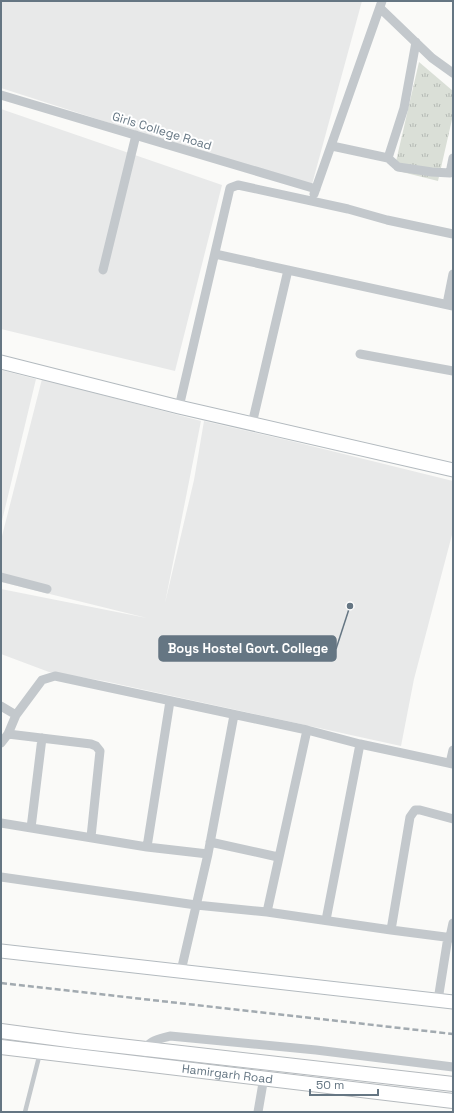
<svg xmlns="http://www.w3.org/2000/svg" width="454" height="1113" viewBox="0 0 454 1113" font-family="'Space Grotesk',sans-serif">
<defs>
<pattern id="park-tufts" width="24" height="20" patternUnits="userSpaceOnUse"><rect width="24" height="20" fill="#dadfd7"/><path d="M3 7l-1-3M5 7V3M7 7l1-3M15 17l-1-3M17 17v-4M19 17l1-3" fill="none" stroke="#b4b9b4"/></pattern>
</defs>
<rect width="100%" height="100%" fill="#fafaf8"/>
<!-- built -->
<path fill="#e8e9e9" d="M1,1H362L311,188L1,88Z
M1,109L222,185L175,371L1,329Z
M1,370L36,379L1,525Z
M42,379L201,421L165,603L194,480L204,421L291,441L453,481V531L414,679L401,746L104,681L49,672L1,654V589L147,618L1,582V540Z"/>
<!-- park -->
<path fill="url(#park-tufts)" d="M419,62L453,91V115L438,181L394,170Z"/>
<g fill="none" stroke-linecap="round" stroke-linejoin="round">
<!-- secondary casing -->
<g stroke="#b3babf" stroke-width="15">
<path id="secondary" d="M1,362L179,407L453,470
M1,951L453,1002"/>
</g>
<!-- primary casing -->
<g stroke="#b5babe" stroke-width="16">
<g id="primary">
<path d="M1,1031L76,1041L453,1084"/>
<path id="s1" d="M1,1047L453,1101"/>
</g>
</g>
<!-- lane -->
<path stroke="#c3c8cc" stroke-width="4.5" d="M25,1112L40,1053"/>
<!-- street -->
<path stroke="#c3c8cc" stroke-width="9" d="M380,8L432,58L453,73
M416,42L404,108L388,158L398,167L432,172L450,173L453,158
M1,95L316,189
M332,146L388,158
M314,194L382,1
M215,254L453,306
M103,270L136,135
M447,304L453,274
M360,354L453,371
M179,407L230,188L238,185L348,209L387,220L453,234
M252,424L288,270
M1,577L47,589
M1,706L16,715
M8,734L91,744L96,746L100,751L91,837
M1,743L8,734L16,715L42,680L55,676L307,730L360,744L453,764
M450,763L453,750
M1,823L147,847L208,854L181,971
M31,828L42,738
M210,842L278,857
M147,847L170,701
M208,854L234,715
M1,877L196,905L267,912L391,930L453,938
M267,912L307,730
M326,920L360,744
M391,930L410,817L415,810H420L453,819
M450,937L453,923
M438,1000L448,937
M145,1052C147,1040 160,1039 170,1036L316,1050L453,1067
M258,1112L264,1077"/>
<!-- secondary -->
<use href="#secondary" stroke="#fff" stroke-width="13"/>
<!-- primary -->
<use href="#primary" stroke="#fff" stroke-width="14"/>
<!-- rail -->
<path stroke="#a2aab0" stroke-width="2.5" stroke-dasharray="6 3" stroke-linecap="butt" d="M1,983L453,1034"/>
</g>
<g text-anchor="middle" dominant-baseline="central" stroke-width="4" stroke-linejoin="round" paint-order="stroke">
<!-- street labels -->
<g font-size="12" fill="#657683" stroke="#fff">
<text transform="translate(162 131) rotate(17)">Girls College Road</text>
<text stroke="none"><textPath href="#s1" startOffset="228">Hamirgarh Road</textPath></text>
</g>
</g>
<!-- callouts -->
<path fill="none" stroke="#657683" stroke-width="1.5" d="M350 606L336 649"/>
<circle fill="#657683" stroke="#fff" stroke-width="1.5" cx="350" cy="606" r="4"/>
<rect fill="#657683" stroke="#657683" stroke-width="1.5" x="159" y="636" width="177" height="25" rx="4"/>
<g font-size="13" text-anchor="middle" font-weight="bold" fill="#fff">
<text x="248" y="653">Boys Hostel Govt. College</text>
</g>
<!-- border -->
<rect width="454" height="1113" fill="none" stroke="#657683" stroke-width="4"/>
<!-- scale -->
<path d="M310 1089v6h68v-6" fill="none" stroke="#657683" stroke-width="2"/>
<text x="316" y="1089" font-size="12" fill="#657683" stroke="#ffffff" stroke-width="3" paint-order="stroke">50 m</text>
</svg>
